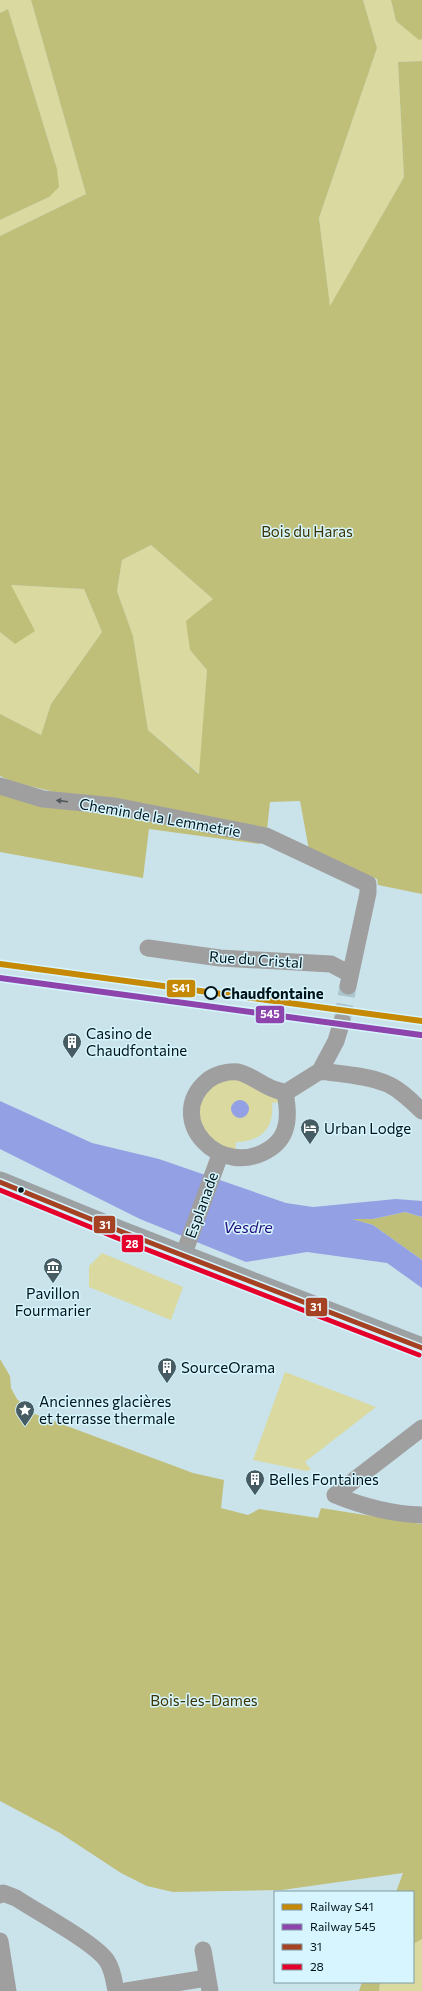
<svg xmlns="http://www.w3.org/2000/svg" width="422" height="1991" viewBox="0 0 422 1991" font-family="Commissioner,sans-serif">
<rect width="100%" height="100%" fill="#cae3eb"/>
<!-- green -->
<path fill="#d9d9a0" d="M0,0H31L86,194L0,236V220L49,197L57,169L8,9L0,13Z
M363,0H391L396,21L419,39H422V61L398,62L404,177L330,307L319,218L377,48Z
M151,545L213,599L190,650L207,670L200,774L148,730L133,636L117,591L122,560Z
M10,585L84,589L102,632L51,704L41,735L0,714V632L15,644Z
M236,1076L276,1096L281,1102L272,1103C275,1128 260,1142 236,1142L235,1154L209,1142L195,1114L212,1082Z
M102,1253L183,1287L171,1320L89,1287V1266Z
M285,1372L376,1407L305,1462L311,1469L307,1471L253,1460Z
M422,1939V1991H379L380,1982H413V1944Z"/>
<!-- forest -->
<path fill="#c0bf7a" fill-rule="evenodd" d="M31,0H363L377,48L319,218L330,306L404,177L398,62L422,61V894L378,885L377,879L309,850L300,801L270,802L267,830L71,796L13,782L0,776V714L41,735L51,704L102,632L84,589L11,585L35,631L15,644L0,632V236L86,194ZM151,545L213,599L186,621L190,650L207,670L199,774L148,730L133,636L117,591L122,560Z
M391,0H422V39L419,40L396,21Z
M8,9L57,169L59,187L49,197L0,220V13Z
M0,792L36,804L260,838L259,844L149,829L143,878L0,852Z
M405,1212L422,1217V1260L373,1225L351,1219H373Z
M0,1359L10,1376L11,1388L17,1399L32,1413L193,1473L224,1480L221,1508L248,1515L259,1509L318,1518L321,1508L422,1524V1939L413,1944V1892H396L403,1873L282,1890L173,1892L147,1886L121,1873L60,1833L0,1801Z
M362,1982H380L379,1991H359Z"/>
<!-- water -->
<path fill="#93a0e4" d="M231 1109a9 9 0 1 1 18 0a9 9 0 1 1-18 0Z
M0,1101L92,1143L159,1159L286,1203L313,1207L396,1199L422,1201V1217L405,1212L373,1219H352L373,1225L422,1260V1288L387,1263L307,1252L246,1262L140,1219L0,1149Z"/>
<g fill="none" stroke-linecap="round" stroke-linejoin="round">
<!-- minor-tunnel -->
<path stroke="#acc4cc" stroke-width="17" stroke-dasharray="17 8" stroke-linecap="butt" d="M342,1021L348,986"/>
<!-- minor -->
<path stroke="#a09f9f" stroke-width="17" d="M0,786L43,799L115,806L266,836L368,884V893L348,986
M148,948L220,958L331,964L350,974
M320,1071C341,1074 365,1075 385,1083C399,1088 411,1101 422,1111
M320,1071L336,1041L342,1021
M285,1093C289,1113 290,1135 271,1148C221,1182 163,1119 207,1081C215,1074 228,1071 238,1072C251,1075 259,1083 271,1088C275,1090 281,1091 285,1093L320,1071
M183,1256L220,1155
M422,1428L335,1495C364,1507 391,1514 422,1515
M0,1895L3,1893L16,1898C37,1912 95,1943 107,1961C113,1970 114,1981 116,1991
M0,1941L8,1991
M203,1950L210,1991
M126,1991L207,1978"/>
<!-- major -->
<path stroke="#9ca2a4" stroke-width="21" d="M0,1182L120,1231L422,1348"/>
<!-- bus-1 casing -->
<g stroke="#d6f5fe" stroke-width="8">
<path id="bus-1" d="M0,1182L120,1231L422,1348"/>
</g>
<!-- bus-2 casing -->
<g stroke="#d6f5fe" stroke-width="8">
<path id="bus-2" d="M0,1190L117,1238L419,1355"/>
</g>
<!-- bus-1 -->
<use href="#bus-1" stroke="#a64224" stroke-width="5"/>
<!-- bus-2 -->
<use href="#bus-2" stroke="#e4002b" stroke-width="5"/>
<!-- rail-1 casing -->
<g stroke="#d6f5fe" stroke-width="9">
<path id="rail-1" d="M0,964L422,1021"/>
</g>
<!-- rail-2 casing -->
<g stroke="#d6f5fe" stroke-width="9">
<path id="rail-2" d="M0,978L421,1035"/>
</g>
<!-- rail-1 -->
<use href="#rail-1" stroke="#c68905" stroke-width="6"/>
<!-- rail-2 -->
<use href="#rail-2" stroke="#8e44ad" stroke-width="6"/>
</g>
<!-- one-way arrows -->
<defs><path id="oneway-solid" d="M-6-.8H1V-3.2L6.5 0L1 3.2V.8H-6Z"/></defs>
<use fill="#50595c" href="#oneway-solid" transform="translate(62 801) rotate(-173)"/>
<!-- icons -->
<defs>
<g id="building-pin" transform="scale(1)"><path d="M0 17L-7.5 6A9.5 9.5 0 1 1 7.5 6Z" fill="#475c62" stroke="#d6f5fe"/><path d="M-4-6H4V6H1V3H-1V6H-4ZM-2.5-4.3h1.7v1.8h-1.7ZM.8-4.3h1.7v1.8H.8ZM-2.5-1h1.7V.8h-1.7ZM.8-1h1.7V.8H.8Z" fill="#fff"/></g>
<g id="hotel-pin" transform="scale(1)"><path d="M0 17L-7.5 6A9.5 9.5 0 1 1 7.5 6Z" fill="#475c62" stroke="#d6f5fe"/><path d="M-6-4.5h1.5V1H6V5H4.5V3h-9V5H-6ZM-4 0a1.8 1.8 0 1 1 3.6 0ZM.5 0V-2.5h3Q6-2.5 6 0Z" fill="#fff"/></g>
<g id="museum-pin" transform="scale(1)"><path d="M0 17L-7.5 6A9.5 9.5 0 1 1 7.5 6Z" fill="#475c62" stroke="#d6f5fe"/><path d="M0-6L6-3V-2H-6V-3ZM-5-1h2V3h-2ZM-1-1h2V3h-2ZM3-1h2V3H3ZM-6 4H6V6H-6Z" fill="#fff"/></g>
<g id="sight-pin" transform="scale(1)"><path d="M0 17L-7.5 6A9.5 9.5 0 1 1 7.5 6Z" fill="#475c62" stroke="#d6f5fe"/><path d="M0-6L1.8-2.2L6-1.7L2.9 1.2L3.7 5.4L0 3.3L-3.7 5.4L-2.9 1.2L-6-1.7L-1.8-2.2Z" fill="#fff"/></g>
</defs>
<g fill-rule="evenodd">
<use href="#building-pin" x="72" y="1042"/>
<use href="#hotel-pin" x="310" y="1128"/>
<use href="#museum-pin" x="53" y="1267"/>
<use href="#building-pin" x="167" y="1367"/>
<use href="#sight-pin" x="25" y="1410"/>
<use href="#building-pin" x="255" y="1479"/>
</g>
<!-- markers -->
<circle fill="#d6f5fe" stroke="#001319" stroke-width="2" cx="211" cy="993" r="6"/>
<circle fill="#001319" stroke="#d6f5fe" stroke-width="1.5" cx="21" cy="1190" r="3.5"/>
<g text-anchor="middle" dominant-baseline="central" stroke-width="3" stroke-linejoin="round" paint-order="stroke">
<!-- park labels -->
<g font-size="15" fill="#3c3200" stroke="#d6f5fe">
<text x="307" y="531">Bois du Haras</text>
<text x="204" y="1700">Bois-les-Dames</text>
</g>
<!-- street labels -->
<g font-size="15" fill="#001319" stroke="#d6f5fe">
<text transform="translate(160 817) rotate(10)">Chemin de la Lemmetrie</text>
<text transform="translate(256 959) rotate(4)">Rue du Cristal</text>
<text transform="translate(201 1205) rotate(-70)">Esplanade</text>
</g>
<!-- stop labels -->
<g font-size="15" font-weight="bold" fill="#001319" stroke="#d6f5fe" text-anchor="start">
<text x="221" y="993">Chaudfontaine</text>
</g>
<!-- poi labels -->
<g font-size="15" fill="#001319" stroke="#d6f5fe" text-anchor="start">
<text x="86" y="1033">Casino de<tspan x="86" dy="17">Chaudfontaine</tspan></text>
<text x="324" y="1128">Urban Lodge</text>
<text x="53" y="1293" text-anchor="middle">Pavillon<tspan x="53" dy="17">Fourmarier</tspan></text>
<text x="181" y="1367">SourceOrama</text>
<text x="39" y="1401">Anciennes glacières<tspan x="39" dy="17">et terrasse thermale</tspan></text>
<text x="269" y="1479">Belles Fontaines</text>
</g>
<!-- water labels -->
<g font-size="16" font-style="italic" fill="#261081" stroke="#d6f5fe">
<text x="248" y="1226">Vesdre</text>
</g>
</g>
<g stroke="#d6f5fe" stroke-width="1.5">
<rect x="166" y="979" width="30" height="19" rx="4" fill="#c68905"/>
<rect x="255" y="1005" width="30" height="19" rx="4" fill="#8e44ad"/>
<rect x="93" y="1215" width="23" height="19" rx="4" fill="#a64224"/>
<rect x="121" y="1234" width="23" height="19" rx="4" fill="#e4002b"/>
<rect x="305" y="1297" width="23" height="20" rx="4" fill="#a64224"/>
</g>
<g font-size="11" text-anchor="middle" font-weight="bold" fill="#fff">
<text x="181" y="992">S41</text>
<text x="270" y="1018">545</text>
<text x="105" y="1229">31</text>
<text x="132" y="1248">28</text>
<text x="316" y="1311">31</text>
</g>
<!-- legend -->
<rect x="274" y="1891" width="140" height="92" fill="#d6f5fe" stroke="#809ba2"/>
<rect x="282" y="1904" width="20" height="6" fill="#c68905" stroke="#809ba2"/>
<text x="310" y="1911" font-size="12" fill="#001319">Railway S41</text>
<rect x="282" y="1924" width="20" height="6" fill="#8e44ad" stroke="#809ba2"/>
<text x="310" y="1931" font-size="12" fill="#001319">Railway 545</text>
<rect x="282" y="1944" width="20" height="6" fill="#a64224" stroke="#809ba2"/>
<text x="310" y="1951" font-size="12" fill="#001319">31</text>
<rect x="282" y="1964" width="20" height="6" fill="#e4002b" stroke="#809ba2"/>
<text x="310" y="1971" font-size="12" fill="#001319">28</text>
</svg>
